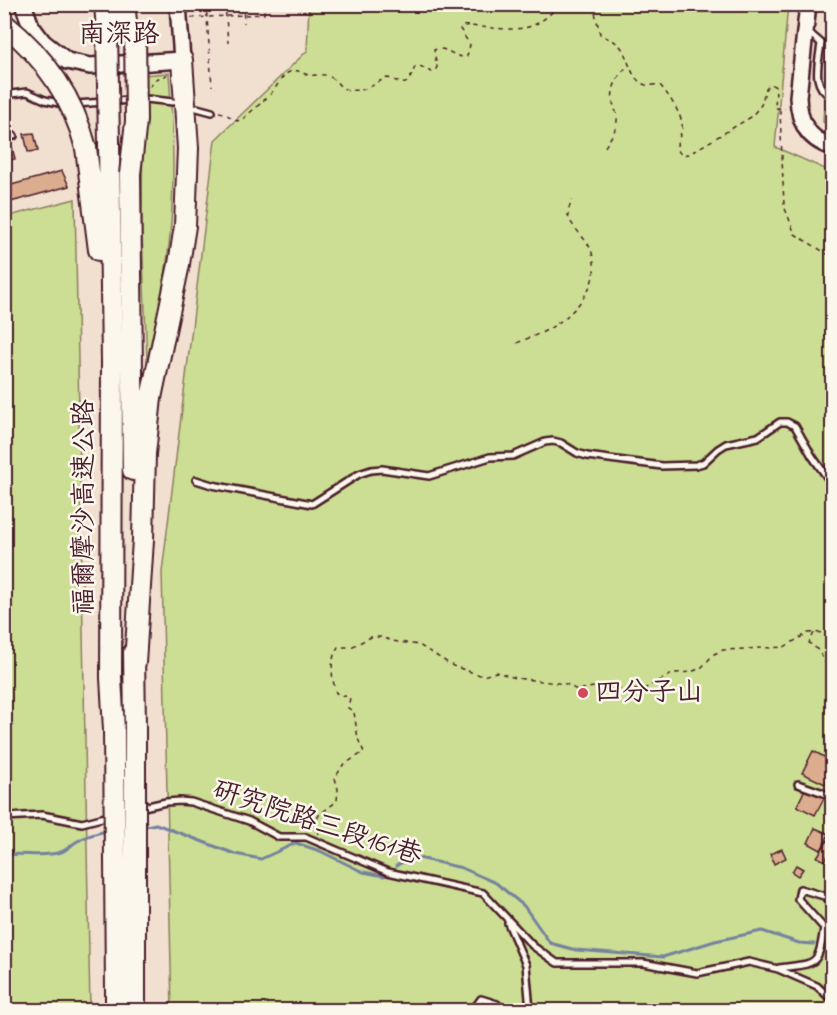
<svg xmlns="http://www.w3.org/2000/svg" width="837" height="1015" viewBox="0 0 837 1015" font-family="'Indie Flower','LXGW WenKai TC',sans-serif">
<rect width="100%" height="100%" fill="#f1e0d0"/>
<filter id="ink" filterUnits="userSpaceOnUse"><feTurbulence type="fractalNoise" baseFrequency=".0167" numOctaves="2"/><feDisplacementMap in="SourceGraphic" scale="12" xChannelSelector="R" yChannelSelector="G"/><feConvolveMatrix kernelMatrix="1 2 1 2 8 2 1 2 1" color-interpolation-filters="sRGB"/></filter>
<g filter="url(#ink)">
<!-- green -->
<path fill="#ccde93" stroke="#8b7e5f" stroke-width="1.5" d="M309,5H788L775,147L832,172V1010H172L162,572L215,140L307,51Z
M829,5H832V126L823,122Z
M169,73C174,142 176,207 165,275C161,304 153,333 147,361L142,232L143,75Z
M75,199L90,1010H5L4,880L8,875L4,867L5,217Z"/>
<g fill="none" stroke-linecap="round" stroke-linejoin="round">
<!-- stream -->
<path stroke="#75829f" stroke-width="3" d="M141,827L156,824L235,854L261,859L296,843L320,851L363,872L384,876
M4,855C24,852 42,858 61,852C67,850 71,845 76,842C86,836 96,833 107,831
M396,866L401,863L419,858L462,868L496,883L524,906L550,943L576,950L663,957L715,941L762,931L799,943L814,944
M829,945H832"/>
</g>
<!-- building -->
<path fill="#dbac8d" stroke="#4a1f2b" stroke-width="1.5" d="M34,133L38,151L28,152L24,134Z
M12,147L15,159L9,160L6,153H4V148Z
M62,171L69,186L7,203L4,187Z
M813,751L832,761V768L825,784L802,773Z
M806,787L825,796L815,815L797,806Z
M815,828L829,834L821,850L808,843Z
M830,837L832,839V849L825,861L817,857Z
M782,849L786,858L774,864L770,854Z
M796,865L803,869L798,876L792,872Z"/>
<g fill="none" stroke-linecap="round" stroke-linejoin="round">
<!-- lane casing -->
<g stroke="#4a1f2b" stroke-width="10">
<path id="lane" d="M807,31L821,43C819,63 810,86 832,97
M4,95L27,92L45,100L63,104
M76,104L146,99L173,102
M197,108L212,112
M4,138L14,136
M196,480L212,485L312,504L359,474L371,470L382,469L429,476L490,457L513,456L545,442L553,441L561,443L577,453L587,456L662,466L696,465L703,463L718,449L726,444L758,437L780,422H787L795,426L812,456L832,484
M798,784L832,796
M139,808L166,802L180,801L191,802L249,821L279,837H306L388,872L483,893L533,946L557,963H643L697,973L749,962L778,969L817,986L832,1000
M4,817L42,815L82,823L109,816
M508,923L526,965L530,1010
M779,968C817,963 818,967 824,928L798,899L800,889L824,896L832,901
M473,1010L481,999L497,1004L503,1010"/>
</g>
<!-- secondary casing -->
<g stroke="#4a1f2b" stroke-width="20">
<path id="secondary" d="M23,4L31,26L43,42L67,61L90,66L182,60L178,4
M808,4L798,97C799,122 807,139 832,147"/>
</g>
<!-- highway casing -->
<g stroke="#4a1f2b" stroke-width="24">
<path id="highway" d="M105,4L107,30
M124,4L127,29
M109,142L112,363L111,678L114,730
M86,148L99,250
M130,174L133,470
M134,652L135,727
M135,663L143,540L145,454L151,398L179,264L185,226L188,148L182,60
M135,990V1010
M116,1010V992"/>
</g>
<!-- path -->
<path stroke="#4a1f2b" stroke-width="1.5" stroke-dasharray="4.5 4.5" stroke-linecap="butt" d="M206,4L212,86
M225,4L228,43
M243,4L244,23
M593,4L600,34C607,39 615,40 620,46C629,56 630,81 646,85C651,86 655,84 660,85C667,93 681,113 682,124C684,135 670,146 682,155L689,154L751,117L761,105L766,88L770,84L776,87L775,108L785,109
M191,18L264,14V4
M150,87L156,79L167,75
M780,110L784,206L795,234L832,257
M219,112L224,113L237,121L243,119C253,109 268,99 276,87C280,81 284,73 292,71C298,69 303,74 309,75C315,76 322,73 328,76C341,81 336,92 359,90C371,90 377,80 388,78C408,85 406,88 415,67L420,66L431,72L435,71L437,67L434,50C448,45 454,60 467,56L470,45L460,29L462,26C468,25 474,27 481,27C516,30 535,34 559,4
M605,147C610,138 617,130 617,120C618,114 615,111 614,106C609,92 617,75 628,66
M517,343C530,337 544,333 555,325C580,309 604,278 590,248C586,238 567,223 568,213C568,209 571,204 572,200
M814,633L809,643C824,652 820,661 832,670
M319,834L314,825L319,815L337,801L338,789L335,778L343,765L364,752L358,739L354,712L348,708L350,698L336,693C332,679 329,660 338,647H351L371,637H382L392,641L419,645L453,666L483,676L496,672L516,678L566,684L577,690L594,687L630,690L644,689L674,673L691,672L701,668L714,654L723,650L784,647L808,633L832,632"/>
<!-- lane -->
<use href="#lane" stroke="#fbf7ec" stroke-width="5"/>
<!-- secondary -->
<use href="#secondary" stroke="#fbf7ec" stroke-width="15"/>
<!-- highway -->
<use href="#highway" stroke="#fbf7ec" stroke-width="20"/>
<!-- highway-bridge casing -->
<g stroke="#4a1f2b" stroke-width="24" stroke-linecap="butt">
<path id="highway-bridge" d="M4,24C45,57 73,98 86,148
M107,30L109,142
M130,174L136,121L135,29
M114,730L116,992
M135,990V727"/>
</g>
<!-- highway-bridge -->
<use href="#highway-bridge" stroke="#fbf7ec" stroke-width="20"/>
</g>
</g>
<!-- markers -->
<circle fill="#d1495b" stroke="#fbf7ec" stroke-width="2" cx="583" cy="693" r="6"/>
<g text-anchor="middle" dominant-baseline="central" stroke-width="5" stroke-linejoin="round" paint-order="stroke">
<!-- street labels -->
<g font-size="27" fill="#4a1f2b" stroke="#fbf7ec">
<text x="119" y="35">南深路</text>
<text transform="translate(85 507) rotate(-90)">福爾摩沙高速公路</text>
<text transform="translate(317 824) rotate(18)">研究院路三段161巷</text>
</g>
<!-- poi labels -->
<g font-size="27" fill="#4a1f2b" stroke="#fbf7ec" text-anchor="start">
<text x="595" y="693">四分子山</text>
</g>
</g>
<!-- margin -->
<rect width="837" height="1015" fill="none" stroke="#fbf7ec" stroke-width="24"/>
<rect x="12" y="12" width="813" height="991" fill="none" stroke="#4a1f2b" stroke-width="2" filter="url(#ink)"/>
</svg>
